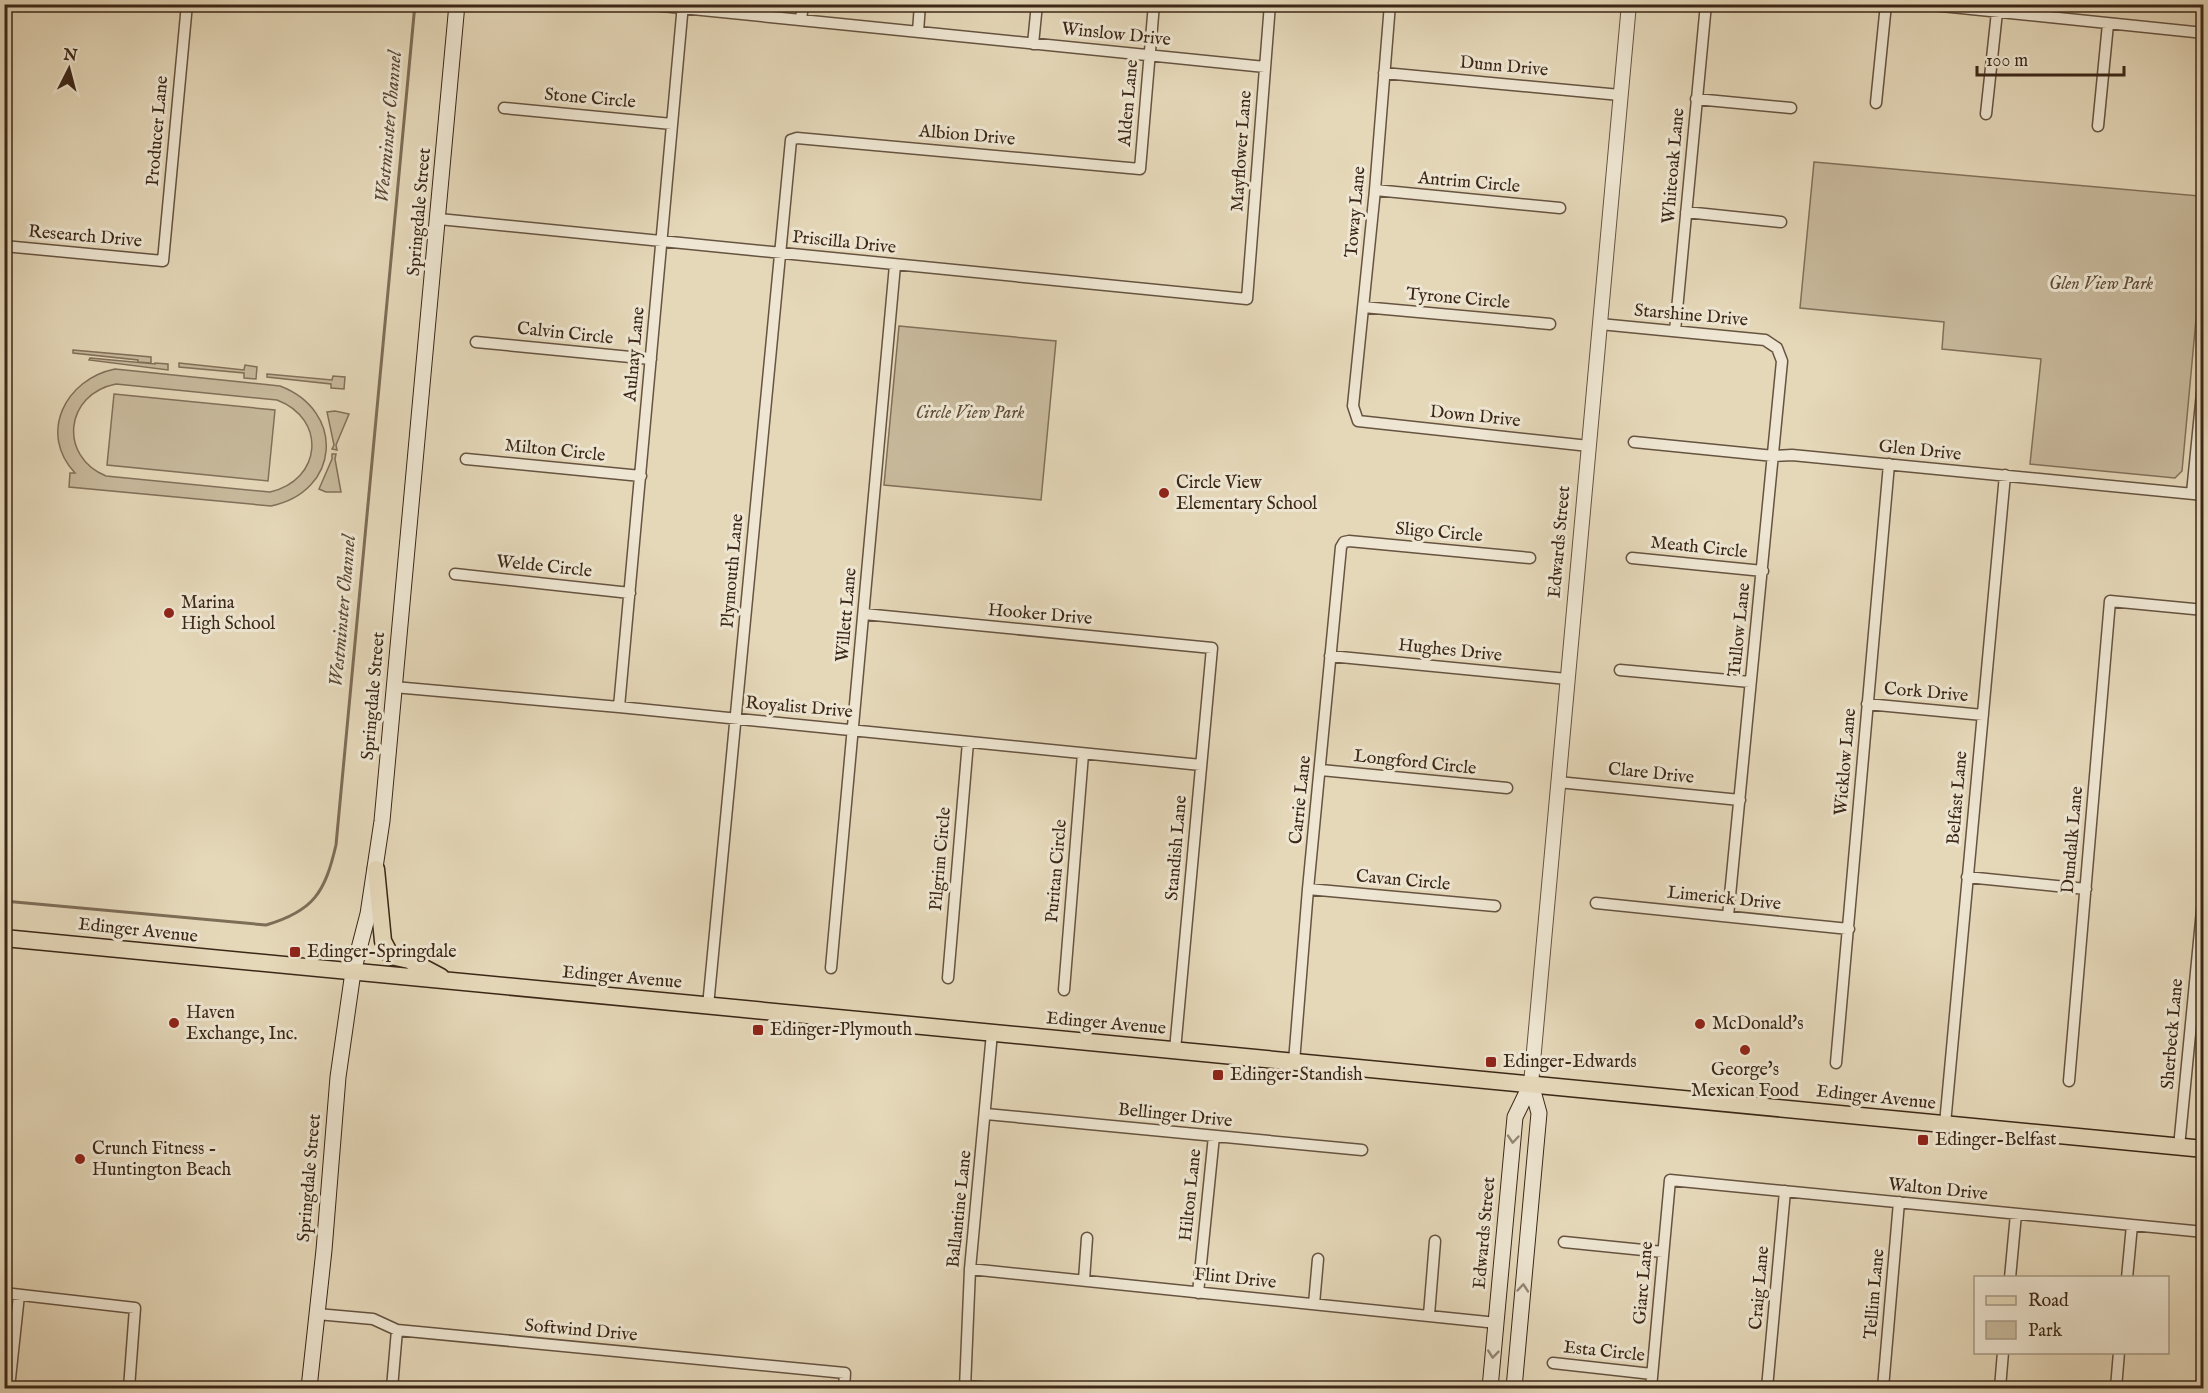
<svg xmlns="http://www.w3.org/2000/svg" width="2208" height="1393" viewBox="0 0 2208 1393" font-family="'IM FELL English',serif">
<rect width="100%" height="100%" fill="#e5d8b9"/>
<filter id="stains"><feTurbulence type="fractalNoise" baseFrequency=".00333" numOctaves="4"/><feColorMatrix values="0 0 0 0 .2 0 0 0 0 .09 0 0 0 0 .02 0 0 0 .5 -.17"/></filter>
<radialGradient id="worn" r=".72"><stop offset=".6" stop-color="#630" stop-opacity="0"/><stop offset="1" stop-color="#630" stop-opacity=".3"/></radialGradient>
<!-- green -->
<path fill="#c8ba9d" stroke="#82705a" stroke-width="1.5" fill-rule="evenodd" d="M1814,162L2199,196L2202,167H2203V244L2182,471L2175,478L2030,464L2041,359L1942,349L1944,322L1800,308Z
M899,326L1056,341L1041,500L884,485Z
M73,350L151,357V363L138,362V360L73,353Z
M90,358L155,364V363L168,364V370L89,360Z
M179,363L244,370L245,365L257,367L256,379L244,378V373L179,367Z
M115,369L280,386C346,411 340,492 271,506L69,487L70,473H75C38,434 65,379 115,369ZM116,384L277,400C327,419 322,480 270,492L106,476C58,456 65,394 116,384Z
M267,374L332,380L333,376L345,377L344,389L331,388V384L267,377Z
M114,394L275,410L268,481L107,465Z
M335,411L349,414L336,445L337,450L332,449L334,445L327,412Z
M332,454H336L335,459L341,492H326L319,489L332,459Z"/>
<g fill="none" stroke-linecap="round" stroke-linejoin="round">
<!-- stream -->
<path stroke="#7e6d57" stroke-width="3" d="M4,901L266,925C314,911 325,892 336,845L415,4"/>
<!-- minor casing -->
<g stroke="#665340" stroke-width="13">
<path id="minor" d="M642,4L1265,67
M1390,4L1375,190L1353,406L1358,421L1589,446
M1922,4L2204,33
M801,20L803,4
M918,32L920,4
M1033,44L1037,4
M1384,73L1620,95
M1696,99L1791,108
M1876,103L1886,4
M504,108L672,124
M1986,114L1997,12
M2098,126L2108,24
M1375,190L1560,208
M1686,212L1781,222
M439,219L1247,299L1270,4
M4,246L163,261L187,4
M1363,307L1550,324
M1600,324L1765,340L1777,348L1782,361L1728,916
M1675,331L1706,4
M476,342L651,359
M1634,442L1774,456L1792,455L2204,495
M466,459L641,476
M2192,493L2204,373
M1632,558L1763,571
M455,574L630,593
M864,614L1212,648L1175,1050
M1330,656L1567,679
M1620,670L1750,682
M394,687L619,707L1201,765
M1867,704L1983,715
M619,707L683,4
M1321,770L1507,788
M1558,782L1740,800
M1967,877L2086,889
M1308,889L1495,906
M1596,903L1849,929
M831,968L895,265
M948,978L968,742
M1064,990L1083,754
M708,1006L791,140L797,138L1140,169L1154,4
M1294,1062L1308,889L1341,547L1344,542L1349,541L1530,558
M1836,1063L1889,464
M2069,1081L2110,601L2204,610
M986,1114L1362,1150
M1945,1124L2005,475
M2179,1147L2204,890
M1564,1242L1663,1252
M970,1269L1497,1323
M2010,1278L2016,1214
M2127,1278L2132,1225
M1084,1280L1087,1238
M4,1293L135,1308L129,1388
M1198,1293L1214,1136
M1314,1304L1318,1259
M317,1314L373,1319L397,1330L845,1373L844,1388
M1429,1315L1435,1241
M1553,1363L1652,1374
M965,1386L993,1388
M9,1388L19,1295
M392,1388L397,1330
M965,1388L970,1269L992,1033
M1651,1388L1670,1180L2204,1232
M1767,1388L1785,1191
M1883,1388L1899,1202
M2000,1388L2003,1352
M2116,1388L2119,1352"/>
</g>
<!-- tertiary casing -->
<g stroke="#665340" stroke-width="16">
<path id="tertiary" d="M1531,1084L1629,4"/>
</g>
<!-- secondary casing -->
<g stroke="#3b2717" stroke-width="17">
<path id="secondary" d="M309,1388L324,1250L338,1077L353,972L368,914L382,821L457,4
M1490,1388L1515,1117L1531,1084
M1514,1388L1539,1113L1531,1084"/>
</g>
<!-- primary casing -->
<g stroke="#3b2717" stroke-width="19">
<path id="primary" d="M376,869L383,941L391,956L409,960L441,977
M4,938L2204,1149"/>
</g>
<!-- minor -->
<use href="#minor" stroke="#eee6d2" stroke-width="10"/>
<!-- tertiary -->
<use href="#tertiary" stroke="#eee6d2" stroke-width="14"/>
<!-- secondary -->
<use href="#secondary" stroke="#eee6d2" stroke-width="15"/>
<!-- primary -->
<use href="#primary" stroke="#e5d8b9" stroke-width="16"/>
</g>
<!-- one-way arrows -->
<defs><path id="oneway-chevron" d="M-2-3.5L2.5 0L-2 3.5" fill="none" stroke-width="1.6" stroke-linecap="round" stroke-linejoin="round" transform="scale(1.5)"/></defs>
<g stroke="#948674">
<use href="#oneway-chevron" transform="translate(1513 1139) rotate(95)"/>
<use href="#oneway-chevron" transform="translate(1523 1288) rotate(-85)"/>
<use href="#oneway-chevron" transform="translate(1493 1354) rotate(96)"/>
</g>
<!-- markers -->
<g fill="#8f2418" stroke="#eee6d2" stroke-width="2">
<circle cx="1164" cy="493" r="6"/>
<circle cx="169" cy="613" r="6"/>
<rect x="289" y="946" width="12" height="12" rx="3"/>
<circle cx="174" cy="1023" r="6"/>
<circle cx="1700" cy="1024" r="6"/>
<rect x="752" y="1024" width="12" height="12" rx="3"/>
<circle cx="1745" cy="1050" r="6"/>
<rect x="1485" y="1056" width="12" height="12" rx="3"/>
<rect x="1212" y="1069" width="12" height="12" rx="3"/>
<rect x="1917" y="1134" width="12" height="12" rx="3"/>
<circle cx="80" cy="1159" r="6"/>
</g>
<g text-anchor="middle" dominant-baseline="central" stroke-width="6" stroke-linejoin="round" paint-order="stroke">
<!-- street labels -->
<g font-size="18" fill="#3b2717" stroke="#eee6d2">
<text transform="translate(1116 35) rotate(6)">Winslow Drive</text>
<text transform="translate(1504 67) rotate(5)">Dunn Drive</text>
<text transform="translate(590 99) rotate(5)">Stone Circle</text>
<text transform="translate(1129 103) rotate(-85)">Alden Lane</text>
<text transform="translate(158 131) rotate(-85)">Producer Lane</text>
<text transform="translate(967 136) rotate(5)">Albion Drive</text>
<text transform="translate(1242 151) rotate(-86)">Mayflower Lane</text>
<text transform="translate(1674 166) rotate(-85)">Whiteoak Lane</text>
<text transform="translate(1469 183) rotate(5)">Antrim Circle</text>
<text transform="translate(420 212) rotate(-85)">Springdale Street</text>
<text transform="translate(1356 212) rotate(-85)">Toway Lane</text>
<text transform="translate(85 237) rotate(5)">Research Drive</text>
<text transform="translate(844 243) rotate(6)">Priscilla Drive</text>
<text transform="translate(1458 299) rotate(5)">Tyrone Circle</text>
<text transform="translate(1691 316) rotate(5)">Starshine Drive</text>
<text transform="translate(565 334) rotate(6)">Calvin Circle</text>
<text transform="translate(635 354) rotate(-85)">Aulnay Lane</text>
<text transform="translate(1475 417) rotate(6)">Down Drive</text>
<text transform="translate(555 451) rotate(6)">Milton Circle</text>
<text transform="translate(1920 451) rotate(6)">Glen Drive</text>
<text transform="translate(1439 533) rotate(5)">Sligo Circle</text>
<text transform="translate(1560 542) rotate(-85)">Edwards Street</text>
<text transform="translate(1699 548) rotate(6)">Meath Circle</text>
<text transform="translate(544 567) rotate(6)">Welde Circle</text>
<text transform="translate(733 571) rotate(-85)">Plymouth Lane</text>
<text transform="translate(847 615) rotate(-85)">Willett Lane</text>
<text transform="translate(1040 615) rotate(5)">Hooker Drive</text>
<text transform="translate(1740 630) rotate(-84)">Tullow Lane</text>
<text transform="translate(1450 651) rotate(6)">Hughes Drive</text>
<text transform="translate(1926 693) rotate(5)">Cork Drive</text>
<text transform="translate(374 696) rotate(-85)">Springdale Street</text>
<text transform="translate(799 708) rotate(5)">Royalist Drive</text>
<text transform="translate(1846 762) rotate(-85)">Wicklow Lane</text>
<text transform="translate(1415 763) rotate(6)">Longford Circle</text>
<text transform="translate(1651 774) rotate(6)">Clare Drive</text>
<text transform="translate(1958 798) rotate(-85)">Belfast Lane</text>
<text transform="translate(1301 800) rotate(-84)">Carrie Lane</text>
<text transform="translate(2073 840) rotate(-85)">Dundalk Lane</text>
<text transform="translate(1177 848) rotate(-85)">Standish Lane</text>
<text transform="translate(941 859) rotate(-85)">Pilgrim Circle</text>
<text transform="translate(1057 871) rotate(-85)">Puritan Circle</text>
<text transform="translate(1403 881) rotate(5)">Cavan Circle</text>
<text transform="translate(1724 899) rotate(6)">Limerick Drive</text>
<text transform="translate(138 931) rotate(6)">Edinger Avenue</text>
<text transform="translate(622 978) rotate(5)">Edinger Avenue</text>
<text transform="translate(1106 1024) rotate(5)">Edinger Avenue</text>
<text transform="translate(2173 1034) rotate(-85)">Sherbeck Lane</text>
<text transform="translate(1876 1098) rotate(6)">Edinger Avenue</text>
<text transform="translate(1175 1116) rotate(6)">Bellinger Drive</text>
<text transform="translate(310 1178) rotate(-85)">Springdale Street</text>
<text transform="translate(1938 1190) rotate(6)">Walton Drive</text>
<text transform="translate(1191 1195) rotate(-84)">Hilton Lane</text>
<text transform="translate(960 1209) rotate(-84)">Ballantine Lane</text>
<text transform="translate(1485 1233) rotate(-85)">Edwards Street</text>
<text transform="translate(1235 1279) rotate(6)">Flint Drive</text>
<text transform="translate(1644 1283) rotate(-85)">Giarc Lane</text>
<text transform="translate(1760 1288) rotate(-85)">Craig Lane</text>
<text transform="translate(1875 1294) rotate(-85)">Tellim Lane</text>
<text transform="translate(581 1331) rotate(5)">Softwind Drive</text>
<text transform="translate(1604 1352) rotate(6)">Esta Circle</text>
</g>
<!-- park labels -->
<g font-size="18" font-style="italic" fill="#5e4c38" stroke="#eee6d2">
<text x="2101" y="284">Glen View Park</text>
<text x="970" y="413">Circle View Park</text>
</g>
<!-- poi labels -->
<g font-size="18" fill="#3b2717" stroke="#eee6d2" text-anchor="start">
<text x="1176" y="483">Circle View<tspan x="1176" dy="21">Elementary School</tspan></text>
<text x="181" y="603">Marina<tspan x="181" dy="21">High School</tspan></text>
<text x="307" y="952">Edinger-Springdale</text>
<text x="186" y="1013">Haven<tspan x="186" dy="21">Exchange, Inc.</tspan></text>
<text x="1712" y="1024">McDonald's</text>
<text x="770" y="1030">Edinger-Plymouth</text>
<text x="1503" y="1062">Edinger-Edwards</text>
<text x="1745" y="1070" text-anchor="middle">George's<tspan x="1745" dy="21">Mexican Food</tspan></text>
<text x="1230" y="1075">Edinger-Standish</text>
<text x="1935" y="1140">Edinger-Belfast</text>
<text x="92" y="1149">Crunch Fitness -<tspan x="92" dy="21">Huntington Beach</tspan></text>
</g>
<!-- water labels -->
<g font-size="20" font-style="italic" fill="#5d4a37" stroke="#eee6d2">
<text transform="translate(389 127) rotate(-85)">Westminster Channel</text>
<text transform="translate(343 611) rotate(-85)">Westminster Channel</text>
</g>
</g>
<!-- margin -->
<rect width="2208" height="1393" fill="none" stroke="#e5d8b9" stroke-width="24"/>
<rect x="6" y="6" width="2196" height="1381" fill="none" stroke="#3b2717" stroke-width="3"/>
<rect x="12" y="12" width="2184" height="1369" fill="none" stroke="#3b2717" stroke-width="1.5"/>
<!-- legend -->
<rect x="1974" y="1276" width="195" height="78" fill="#eee6d2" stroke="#a69a87" stroke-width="1.5"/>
<rect x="1986" y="1296" width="30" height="9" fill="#e5d8b9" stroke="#a69a87" stroke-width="1.5"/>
<text x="2028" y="1306" font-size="18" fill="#3b2717">Road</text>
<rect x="1986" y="1321" width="30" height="18" fill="#c8ba9d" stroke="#a69a87" stroke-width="1.5"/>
<text x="2028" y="1336" font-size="18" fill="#3b2717">Park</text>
<!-- north arrow -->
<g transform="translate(69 69) rotate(6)" stroke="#eee6d2" stroke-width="4.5" paint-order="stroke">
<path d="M0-4.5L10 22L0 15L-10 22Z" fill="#3b2717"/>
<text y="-9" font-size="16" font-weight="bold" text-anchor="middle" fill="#3b2717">N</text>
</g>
<!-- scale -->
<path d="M1977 66v9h147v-9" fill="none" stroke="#3b2717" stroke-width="3"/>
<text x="1986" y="66" font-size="18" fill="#3b2717" stroke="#eee6d2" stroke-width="4.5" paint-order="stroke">100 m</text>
<rect width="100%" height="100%" filter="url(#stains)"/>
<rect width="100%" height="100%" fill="url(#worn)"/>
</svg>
